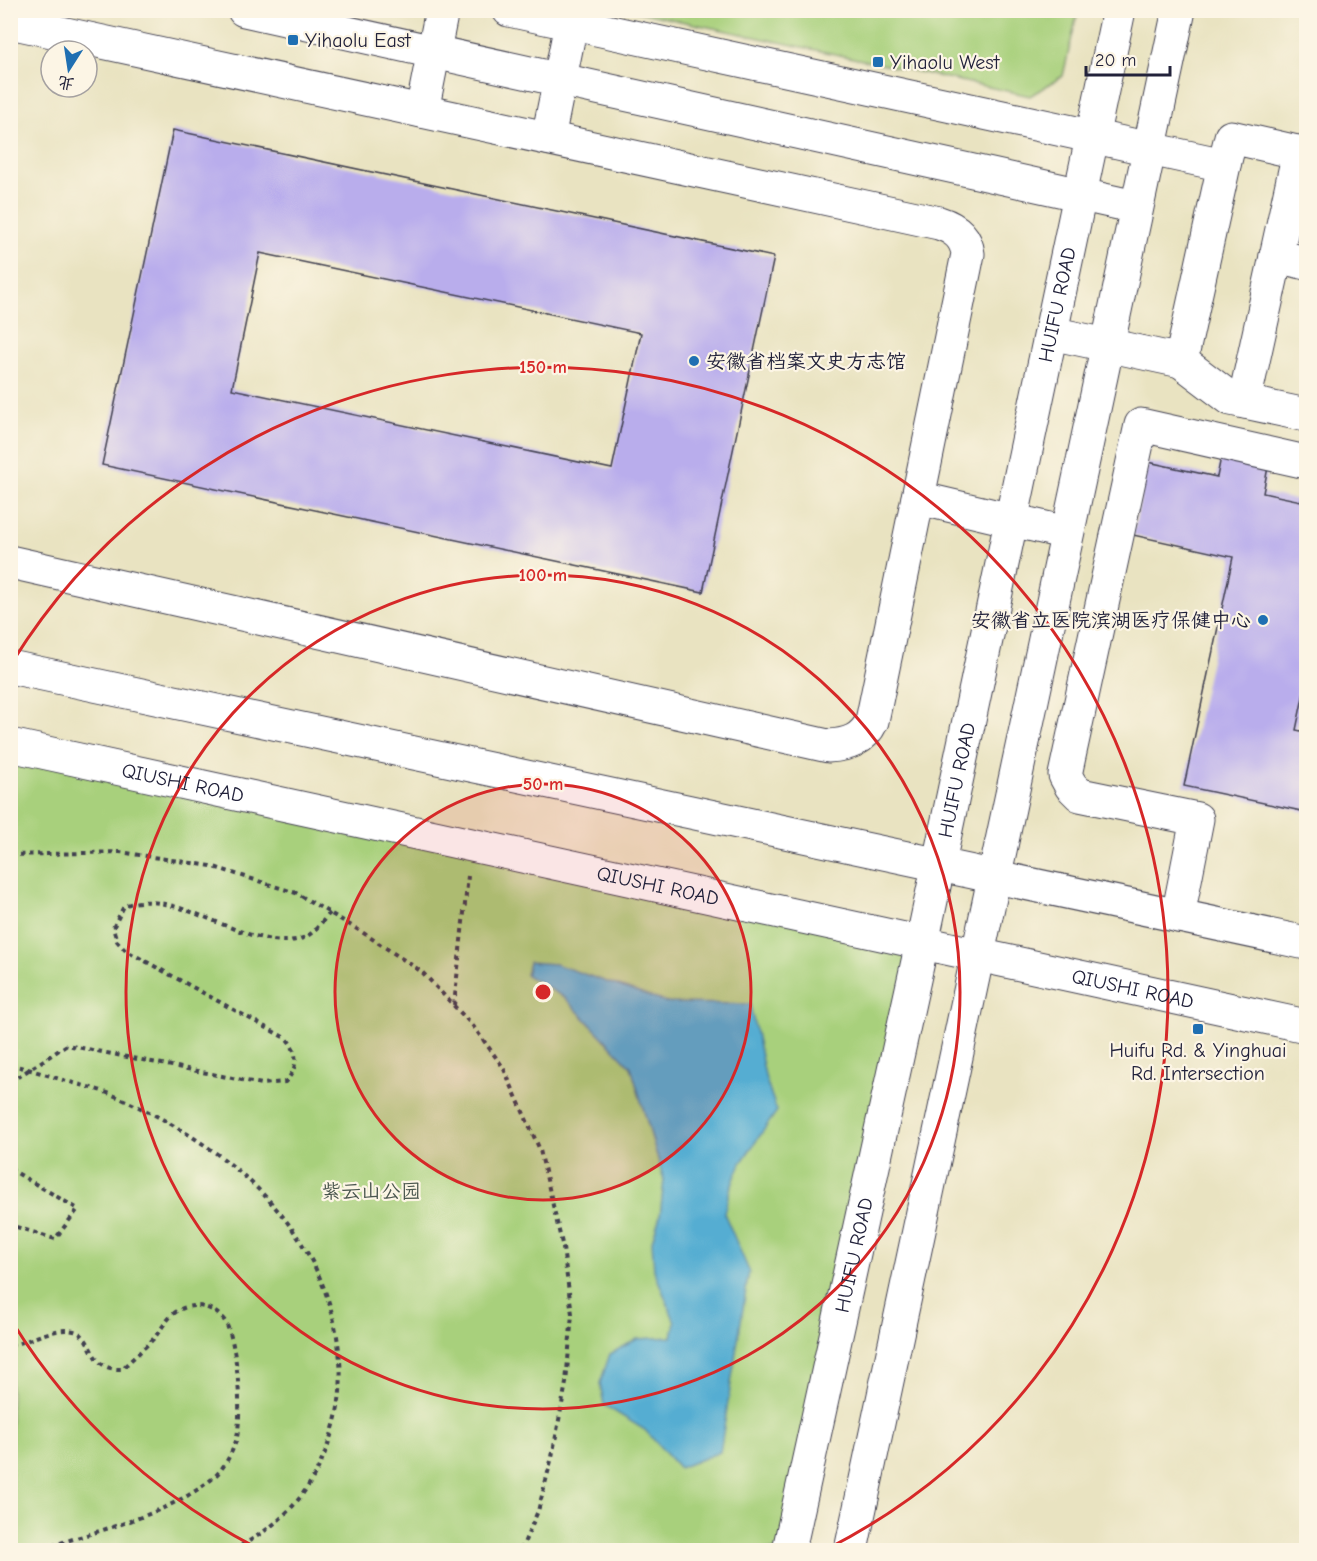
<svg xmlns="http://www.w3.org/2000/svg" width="1317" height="1561" viewBox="0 0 1317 1561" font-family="'Comic Neue','LXGW WenKai TC',sans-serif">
<rect width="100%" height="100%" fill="#fcf5e5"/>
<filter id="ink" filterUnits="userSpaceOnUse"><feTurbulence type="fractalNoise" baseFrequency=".0167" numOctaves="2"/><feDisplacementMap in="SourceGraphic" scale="12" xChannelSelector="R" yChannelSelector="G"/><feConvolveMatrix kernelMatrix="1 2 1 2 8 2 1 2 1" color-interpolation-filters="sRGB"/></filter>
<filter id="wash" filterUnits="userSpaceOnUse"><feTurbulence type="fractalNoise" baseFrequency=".008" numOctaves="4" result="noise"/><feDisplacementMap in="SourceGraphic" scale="24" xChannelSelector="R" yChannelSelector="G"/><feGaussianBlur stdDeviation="1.35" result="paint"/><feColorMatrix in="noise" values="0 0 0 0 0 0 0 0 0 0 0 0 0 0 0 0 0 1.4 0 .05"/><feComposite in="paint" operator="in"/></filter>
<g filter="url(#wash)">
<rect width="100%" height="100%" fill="#e9e3c1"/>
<!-- green -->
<path fill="#a8d07b" stroke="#65795b" stroke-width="1.5" d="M634,11H1078L1063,76L1030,96Z
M11,745L922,943L789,1550H11Z"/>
<!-- water -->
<path fill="#55add2" stroke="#3c6886" stroke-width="1.5" d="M529,962L555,964L668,1003L750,1004L766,1080L777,1111L741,1163L730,1189L724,1213L749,1271L720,1452L679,1468L645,1430L604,1405L600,1383L610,1354L637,1339L672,1337L675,1322L654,1270L652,1241L660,1216L664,1180L631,1067L565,998L526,975Z"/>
<g id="blocks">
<!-- building -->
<path fill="#b9adec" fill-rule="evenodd" d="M173,130L774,257L703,592L102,465ZM260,253L641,333L612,469L232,389Z
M1221,457L1268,467L1263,493L1306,502V683L1296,730L1306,732V812L1184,786L1233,557L1133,535L1148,462L1217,477Z"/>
</g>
</g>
<g filter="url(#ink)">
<use href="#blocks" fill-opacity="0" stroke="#403f4f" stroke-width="1.5"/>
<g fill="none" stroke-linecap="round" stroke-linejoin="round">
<!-- minor casing -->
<g stroke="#403f4f" stroke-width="35">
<g id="minor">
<path d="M244,10L1136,207"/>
<path d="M509,10L1224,165L1181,361L1051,333"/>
<path d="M10,22L939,223C955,228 966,237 968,254L872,721C863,740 848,745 828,746L10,562"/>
<path d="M422,111L442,10"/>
<path d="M548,138L571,24"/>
<path d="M1224,165L1231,137L1306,154"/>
<path d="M1276,256L1306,263"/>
<path d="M1181,361L1231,399L1306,415"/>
<path d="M1244,402L1299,152"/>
<path d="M918,498L1067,533"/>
<path d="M10,667L1306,943"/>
<path id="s1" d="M10,745L1306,1026"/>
<path d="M1178,916L1197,819L1080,795L1071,786L1065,775L1141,425L1306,462"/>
<path id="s2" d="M789,1550L922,943L1119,10"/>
<path d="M851,1550L1179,10"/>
</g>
</g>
<!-- path -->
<path stroke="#403f4f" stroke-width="4" stroke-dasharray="4.5 4.5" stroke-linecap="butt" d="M10,855L120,852L211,866L296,893L362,932L422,972L473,1026L503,1067L540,1150L563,1248L572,1314L566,1383L552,1457L538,1511L521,1550
M454,1005L468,876
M10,1065C28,1068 46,1075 63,1080C80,1085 99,1089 115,1096C218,1141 314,1215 336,1331C342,1363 343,1393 334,1425C318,1485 288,1523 232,1550
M10,1082L67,1045L262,1084L285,1082C298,1069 299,1053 287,1039L125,950L117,941L113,928L124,906C175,884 251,956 303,938C313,935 322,921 330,913
M10,1169L78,1209L55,1239L10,1225
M10,1345C31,1342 53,1326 74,1331C95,1336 87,1371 122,1369C133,1358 145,1348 155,1337C161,1329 170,1314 179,1310C194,1302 213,1306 224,1320C238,1340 243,1418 236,1441C231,1455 223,1470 212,1479C163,1518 96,1530 39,1550"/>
<!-- minor -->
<use href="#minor" stroke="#fff" stroke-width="33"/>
</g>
</g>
<!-- distance rings -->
<circle cx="543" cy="992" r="208" fill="#d62828" fill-opacity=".12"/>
<g fill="none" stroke="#d62828" stroke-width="3">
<circle cx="543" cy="992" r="208"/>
<circle cx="543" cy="992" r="417"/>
<path d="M259 1549A625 625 0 0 1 13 1323M13 661A625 625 0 1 1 827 1549"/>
</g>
<!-- markers -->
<g fill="#1f6fb2" stroke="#fcf5e5" stroke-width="2">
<rect x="287" y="34" width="12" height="12" rx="3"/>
<rect x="872" y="56" width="12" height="12" rx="3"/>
<circle cx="694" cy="361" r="6"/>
<circle cx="1263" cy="620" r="6"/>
<rect x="1192" y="1023" width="12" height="12" rx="3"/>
</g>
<g text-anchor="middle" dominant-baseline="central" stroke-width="4.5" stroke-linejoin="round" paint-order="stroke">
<!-- poi labels -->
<g font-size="20" fill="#22223b" stroke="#fcf5e5" text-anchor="start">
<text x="305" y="40">Yihaolu East</text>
<text x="890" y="62">Yihaolu West</text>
<text x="706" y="361">安徽省档案文史方志馆</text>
<text x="1251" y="620" text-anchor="end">安徽省立医院滨湖医疗保健中心</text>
<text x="1198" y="1050" text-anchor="middle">Huifu Rd. &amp; Yinghuai<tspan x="1198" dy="23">Rd. Intersection</tspan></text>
</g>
<!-- street labels -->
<g font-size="20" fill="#22223b" stroke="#fcf5e5">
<text stroke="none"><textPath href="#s2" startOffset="1274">HUIFU ROAD</textPath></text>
<text stroke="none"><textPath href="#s2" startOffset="788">HUIFU ROAD</textPath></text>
<text stroke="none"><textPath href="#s1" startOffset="177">QIUSHI ROAD</textPath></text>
<text stroke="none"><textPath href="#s1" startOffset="663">QIUSHI ROAD</textPath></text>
<text stroke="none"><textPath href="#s1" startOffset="1149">QIUSHI ROAD</textPath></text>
<text stroke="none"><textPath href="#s2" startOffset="302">HUIFU ROAD</textPath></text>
</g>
<!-- park labels -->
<g font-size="20" fill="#4a564e" stroke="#fcf5e5">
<text x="371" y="1191">紫云山公园</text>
</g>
</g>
<circle cx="543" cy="992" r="9" fill="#d62828" stroke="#fcf5e5" stroke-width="3"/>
<g font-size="18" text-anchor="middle" font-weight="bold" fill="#d62828" stroke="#fcf5e5" stroke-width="4.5" stroke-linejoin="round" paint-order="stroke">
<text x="543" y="373">150 m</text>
<text x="543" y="581">100 m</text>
<text x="543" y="790">50 m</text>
</g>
<!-- margin -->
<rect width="1317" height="1561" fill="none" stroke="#fcf5e5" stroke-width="36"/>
<!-- north arrow -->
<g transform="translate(69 69) rotate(192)"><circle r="28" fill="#fcf5e5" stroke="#a5a1a1" stroke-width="1.5"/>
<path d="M0-4.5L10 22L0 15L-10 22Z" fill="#1f6fb2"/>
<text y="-9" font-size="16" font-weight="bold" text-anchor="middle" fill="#22223b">北</text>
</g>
<!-- scale -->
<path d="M1086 66v9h84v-9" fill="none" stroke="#22223b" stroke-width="3"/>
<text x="1095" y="66" font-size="18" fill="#22223b" stroke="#fcf5e5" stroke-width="4.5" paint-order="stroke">20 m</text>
</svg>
